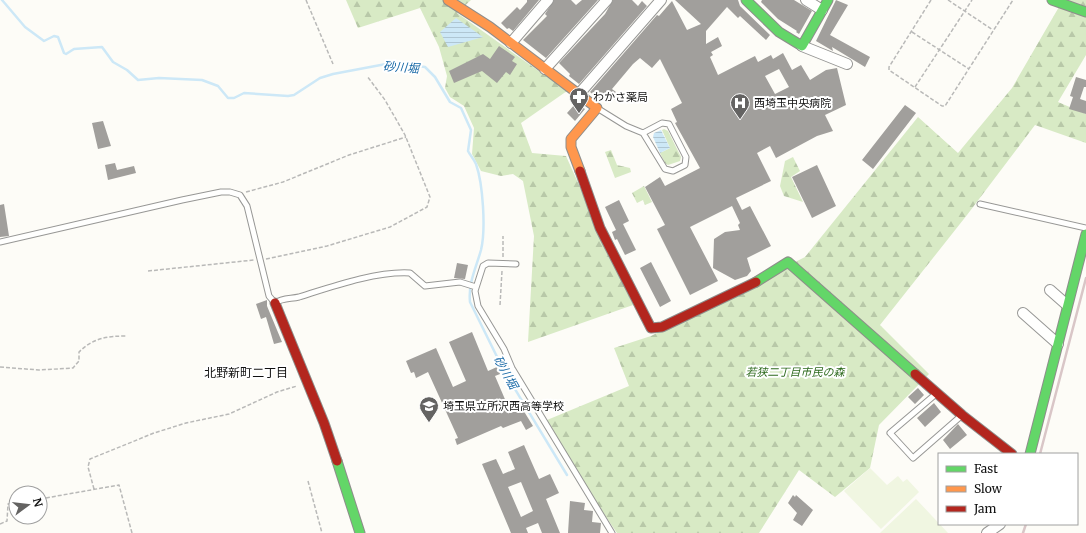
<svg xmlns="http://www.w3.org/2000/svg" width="1086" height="533" viewBox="0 0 1086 533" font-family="Merriweather,'Noto Sans JP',serif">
<defs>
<pattern id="forest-firs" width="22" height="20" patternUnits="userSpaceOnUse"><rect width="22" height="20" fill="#d8eac5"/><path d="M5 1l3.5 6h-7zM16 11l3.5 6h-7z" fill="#b8c8a8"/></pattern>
<pattern id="water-rules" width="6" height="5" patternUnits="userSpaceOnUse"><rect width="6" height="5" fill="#cde8f7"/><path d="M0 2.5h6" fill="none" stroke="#afc6d3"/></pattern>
</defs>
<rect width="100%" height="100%" fill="#fdfcf7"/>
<!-- forest -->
<path fill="url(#forest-firs)" d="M346,0H471L457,13L567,91L521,123L532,153L566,156L633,305L528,342L534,236L523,181L513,174L501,176L481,171L472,154L474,128L464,106L450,97L445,88L447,76L439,47L420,8L358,28Z
M1063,0H1086V55L1058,102L1086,114V143L1035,125L967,215L880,325L929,374L879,425L870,468L835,497L799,470L759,533H617L591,495L547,420L629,386L614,348L651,336L805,257L918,117L958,153L1012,88Z
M664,129L668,131L681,157L680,161L668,165L665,163L660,153L670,148L662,130Z
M611,150L617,165L630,168L631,172L615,178L605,152Z
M793,157L800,171L791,177L803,202L784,196L780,186L785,161Z
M644,186L652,202L645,205L643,200L637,203L632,193Z"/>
<!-- pitch -->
<path fill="#f0f6e1" d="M870,468L887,485L898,476L903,482L907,479L919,492L881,529L844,491Z
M916,499L948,533H880Z"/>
<!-- water -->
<path fill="url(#water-rules)" d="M456,18L483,37L448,47L440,32Z
M661,130L670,148L660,153L653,137L654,133Z"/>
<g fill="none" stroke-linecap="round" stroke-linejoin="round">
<!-- stream -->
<path stroke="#cde8f7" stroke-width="2.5" d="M2,0L25,27L44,41L54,36L58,37L64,53L66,54L74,49L102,47L113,62L127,70L138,80L159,78L202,80L218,86L228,98H234L244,93L288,96L294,95L320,78L333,74L386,64L392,66L409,65L425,67L435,77L450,102L461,108L471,130L468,151C470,155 474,159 476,164C483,184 486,229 481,250C476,268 468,283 470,302L504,371L567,475"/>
</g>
<!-- building -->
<path fill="#a19f9c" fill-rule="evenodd" d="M527,0H539L513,31L509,28L507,29L501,23L517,7L520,10L527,2Z
M554,0H571L576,5L582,0H598L546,58L523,40L547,16L545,14Z
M613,0H632L638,6L642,1L647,6L579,84L569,76L570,74L559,63L605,14Z
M675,0H738L740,6L770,35L766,40L740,16L738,18L727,7L706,31V44L718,37L722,46L711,52L713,55L710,57L718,75L755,56L758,62L771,55L773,59L783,53L792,70L801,65L810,80L826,70L837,68L846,105L825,115L833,131L817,136L776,158L770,146L757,153L771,181L736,198L742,210L750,206L771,246L747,258L751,271L747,276L735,280L713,268L714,239L725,232L740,230L738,225L740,223L732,206L690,227L718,281L690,295L657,229L665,225L645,187L660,177L665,186L700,168L675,123L677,122L671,109L682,103L660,59L652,68L640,58L633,64L612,89L620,95L615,100L606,92L600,100L590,92L657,15L659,16L672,1L687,30L701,24ZM779,69L789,87L775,94L765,76Z
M762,0H794L812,11L799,34L796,32L797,31L778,19L761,2Z
M836,0L848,5L830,35L870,57L865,67L832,47L833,51L816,41Z
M499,46L515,57L512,61L517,64L510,75L506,72L497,83L482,71L454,83L449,71L483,54L490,59Z
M1076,77L1086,80V87H1084L1080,99L1086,101V114L1069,109L1073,97L1070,96Z
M576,103L585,109L575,121L567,113Z
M905,105L916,113L873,169L862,160Z
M103,121L111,146L98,149L92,123Z
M115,163L117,170L134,166L136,173L108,180L105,165Z
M817,165L836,206L812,218L792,177Z
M619,200L629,221L623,224L636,250L625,255L617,239L615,240L612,232L616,230L605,207Z
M4,204L9,236L0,237V205Z
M651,262L671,301L660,307L640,268Z
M457,263L468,265L465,279L454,278Z
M267,300V306L282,342L274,344L266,317L261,319L256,304Z
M472,332L488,371L497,367L500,374L495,376L510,411L520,405L533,426L526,430L521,421L503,428L501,426L457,445L455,439L458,438L428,372L416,378L414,372L411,373L406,361L436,348L453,387L466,381L449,342Z
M918,388L924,395L915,404L908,397Z
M934,403L941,412L925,427L917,418Z
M958,424L967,435L950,449L943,440Z
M524,445L539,479L550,474L559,493L546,499L560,533H542L538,523L526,528L528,533H511L482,464L496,459L503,474L515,469L508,452ZM521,482L533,511L521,517L508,487Z
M793,495L795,497L796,495L813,510L802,526L793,520L797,513L788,503Z
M570,501L585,503L584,510L593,511L592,522L601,523L600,533H568Z"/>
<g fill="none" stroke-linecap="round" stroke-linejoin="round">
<!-- lane casing -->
<g stroke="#979795" stroke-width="7">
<path id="lane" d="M597,108L626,126L643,133L665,169L673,171L685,165L686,157L669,124L662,123L643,133
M980,204L1086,228
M0,242L182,200L221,192H230L240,195L247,206L269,296L275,303C282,298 291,299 299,297C331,287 376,271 410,273L425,286L460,282L476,287
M516,264L488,263L483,266L475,291L478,306L504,349L512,368L612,533
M937,393L890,433L913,458L961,416"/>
</g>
<!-- street casing -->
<g stroke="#979795" stroke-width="12">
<path id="street" d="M806,0L822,10
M511,43L548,0
M802,46L847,64
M545,69L607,0
M579,94L661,0
M1050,290L1067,305
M1023,313L1058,344
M987,533L1000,524"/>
</g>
<!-- fast casing -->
<g stroke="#8e8d8b" stroke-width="11">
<path id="fast" d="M746,0L779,32L802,46L828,0
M1052,0L1086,12
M756,282L788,262L915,374
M1030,454L1086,234
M337,461L360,533"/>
</g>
<!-- slow casing -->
<g stroke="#8e8d8b" stroke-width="11">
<path id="slow" d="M448,0L490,27L597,108L571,139V147L580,171"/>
</g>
<!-- jam casing -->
<g stroke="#8e8d8b" stroke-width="11">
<path id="jam" d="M580,171L600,228L651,328L662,327L756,282
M275,303L324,423L337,461
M915,374L962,415L1012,454"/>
</g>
<!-- path -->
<path stroke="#b9b9b8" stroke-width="1.5" stroke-dasharray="4 2" stroke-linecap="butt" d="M306,0L333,64
M931,0L889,67V70L942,106H945L1013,0
M948,0L993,30
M912,32L969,69
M915,87L972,0
M246,192L283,182L349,155L406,137
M503,257V236
M266,259L327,246L390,227L427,207L430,197L405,135L385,100L367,76
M148,271L254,260
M500,305L502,271
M0,367L39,370L73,368L79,361V352C93,338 107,336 127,336
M308,481L322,533
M94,489L88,467L90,459L154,433L186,423L229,414L277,392L297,386
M40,499L119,485L132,533
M0,524L7,521L8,504L16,503"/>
<!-- lane -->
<use href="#lane" stroke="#fffffe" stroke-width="5"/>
<!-- street -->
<use href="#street" stroke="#fffffe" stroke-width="10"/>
<!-- fast -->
<use href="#fast" stroke="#63d668" stroke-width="9"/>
<!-- slow -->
<use href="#slow" stroke="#ff974d" stroke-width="9"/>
<!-- jam -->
<use href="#jam" stroke="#b3261e" stroke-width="9"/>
<!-- rail -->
<path stroke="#d9c6c7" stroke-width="2.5" d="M1040,454L1086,278
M1023,533L1026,524"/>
</g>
<!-- icons -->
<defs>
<g id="pharmacy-pin" transform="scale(1)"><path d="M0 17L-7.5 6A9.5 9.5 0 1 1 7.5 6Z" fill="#646362" stroke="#fff"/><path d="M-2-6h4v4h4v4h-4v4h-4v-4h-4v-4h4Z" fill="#fff"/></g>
<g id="hospital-pin" transform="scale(1)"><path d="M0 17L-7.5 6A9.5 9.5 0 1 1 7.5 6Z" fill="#646362" stroke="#fff"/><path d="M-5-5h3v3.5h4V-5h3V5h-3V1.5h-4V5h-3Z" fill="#fff"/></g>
<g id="school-pin" transform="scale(1)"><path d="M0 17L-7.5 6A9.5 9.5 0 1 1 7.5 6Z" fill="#646362" stroke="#fff"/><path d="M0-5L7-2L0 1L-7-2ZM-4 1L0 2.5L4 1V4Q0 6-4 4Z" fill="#fff"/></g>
</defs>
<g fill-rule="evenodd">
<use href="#pharmacy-pin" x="579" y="97"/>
<use href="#hospital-pin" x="740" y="103"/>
<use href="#school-pin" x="429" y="406"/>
</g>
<g text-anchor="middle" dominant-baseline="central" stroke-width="4" stroke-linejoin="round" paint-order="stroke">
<!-- poi labels -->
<g font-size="11" fill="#111" stroke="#fff" text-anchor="start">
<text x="593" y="97">わかさ薬局</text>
<text x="754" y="103">西埼玉中央病院</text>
<text x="443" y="406">埼玉県立所沢西高等学校</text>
</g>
<!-- park labels -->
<g font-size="11" font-style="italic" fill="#2f6b1f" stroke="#fff">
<text x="795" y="372">若狭二丁目市民の森</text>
</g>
<!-- water labels -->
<g font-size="12" font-style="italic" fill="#1768a6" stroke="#fff">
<text transform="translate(401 67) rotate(4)">砂川堀</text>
<text transform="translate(506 372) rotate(61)">砂川堀</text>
</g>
<!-- neighbourhood labels -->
<g font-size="12" fill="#111" stroke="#fff">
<text x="246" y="372">北野新町二丁目</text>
</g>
</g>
<!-- legend -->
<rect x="938" y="453" width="140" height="72" fill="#ffffff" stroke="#a0a0a0"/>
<rect x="946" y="466" width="20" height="6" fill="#63d668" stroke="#a0a0a0"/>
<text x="974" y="473" font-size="12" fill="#111111">Fast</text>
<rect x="946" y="486" width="20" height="6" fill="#ff974d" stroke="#a0a0a0"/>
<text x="974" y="493" font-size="12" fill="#111111">Slow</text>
<rect x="946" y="506" width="20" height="6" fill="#b3261e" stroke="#a0a0a0"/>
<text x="974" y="513" font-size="12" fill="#111111">Jam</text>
<!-- north arrow -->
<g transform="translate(28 505) rotate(75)"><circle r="19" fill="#ffffff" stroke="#a0a0a0"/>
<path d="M0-3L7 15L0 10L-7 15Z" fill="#646362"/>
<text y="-6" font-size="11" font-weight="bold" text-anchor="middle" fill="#111111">N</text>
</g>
</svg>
